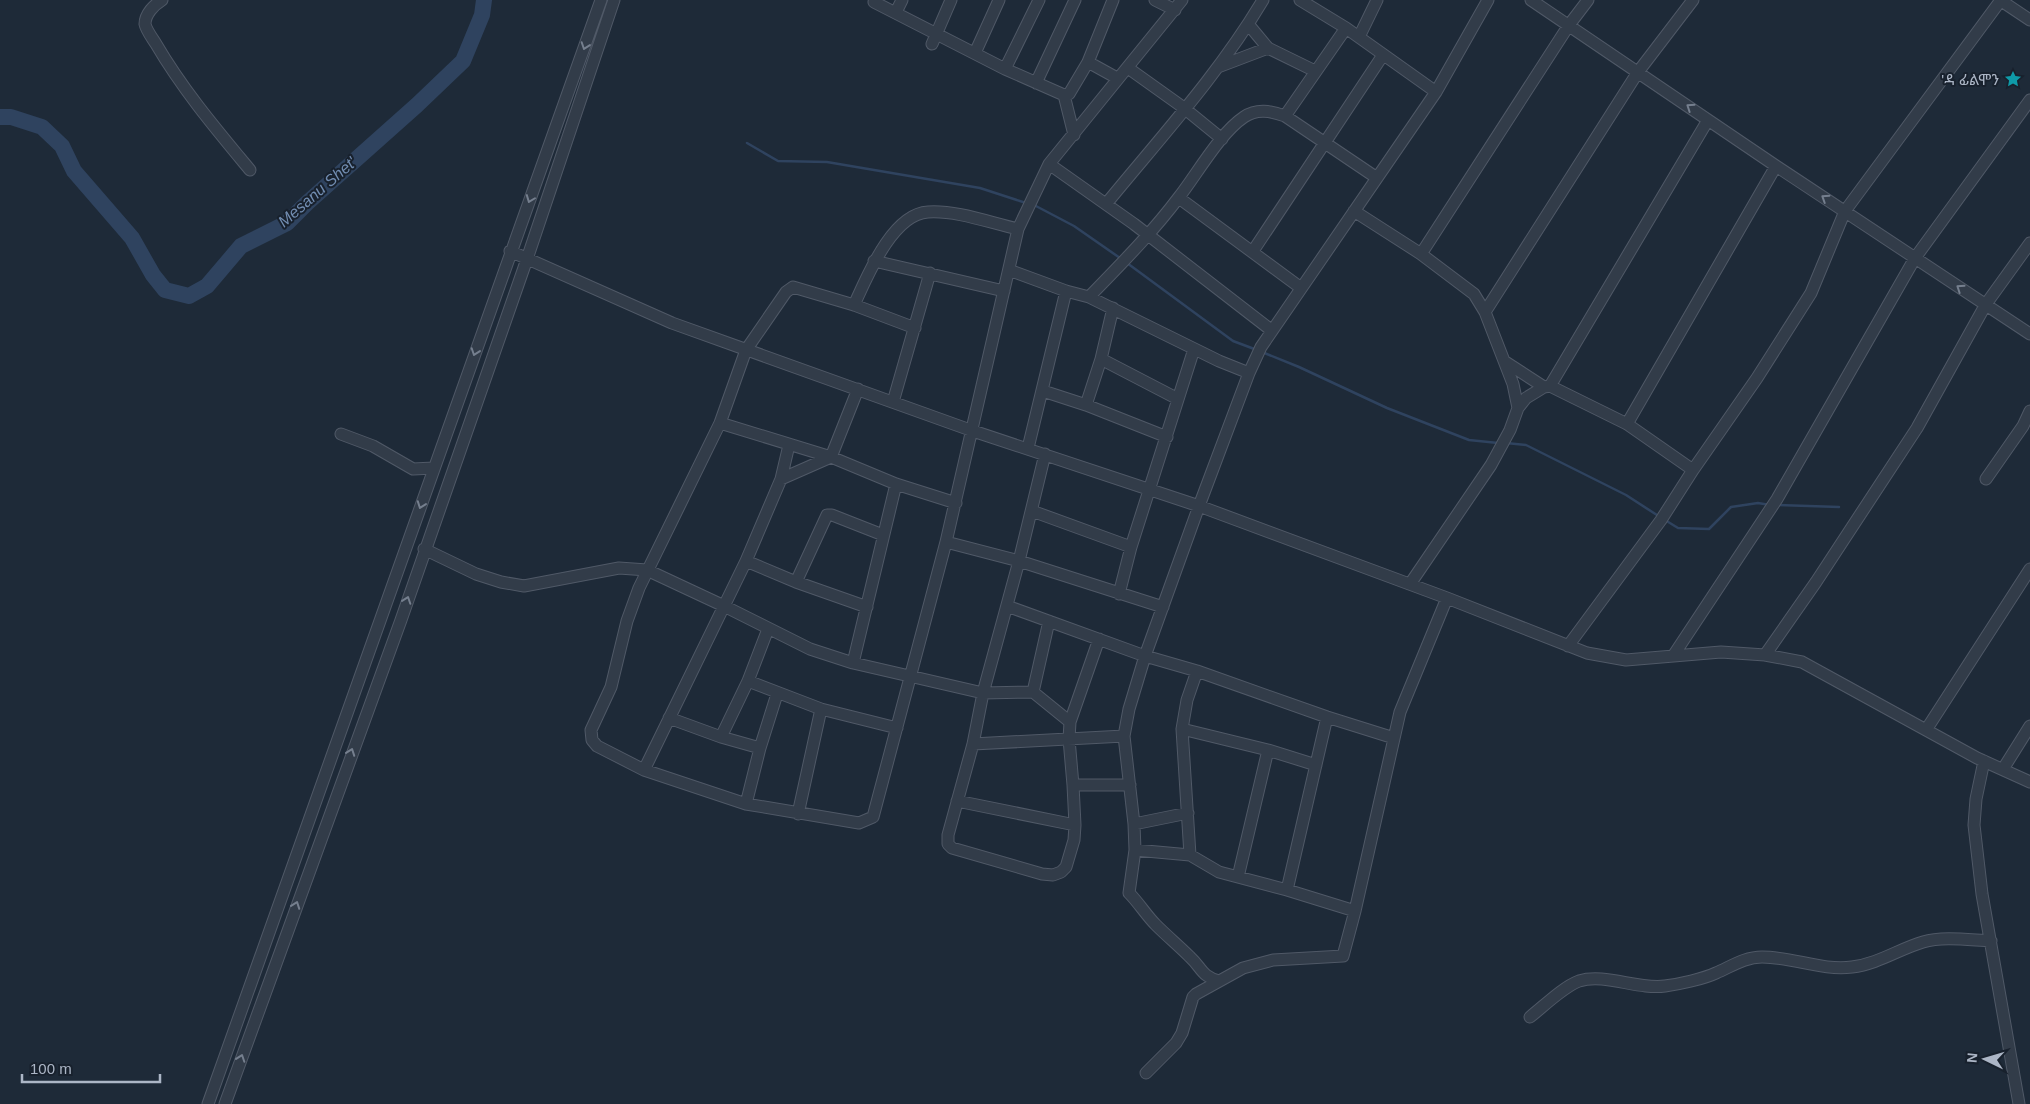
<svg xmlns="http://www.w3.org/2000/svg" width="2030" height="1104" viewBox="0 0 2030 1104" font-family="Helvetica,'Noto Sans Ethiopic',sans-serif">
<rect width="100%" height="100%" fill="#1e2a38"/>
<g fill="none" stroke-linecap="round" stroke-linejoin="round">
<!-- stream -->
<path stroke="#2f435f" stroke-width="2.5" d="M747,143L778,161L827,162L980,188L1026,203
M1034,205L1074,226L1120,258
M1127,263L1233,341L1257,350
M1262,352L1299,367L1387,408L1469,440L1498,443
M1506,443L1526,445L1626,495L1660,517
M1778,505L1839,507
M1665,520L1678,528L1709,529L1731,507L1758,503L1770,505"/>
<!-- river -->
<path stroke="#2f435f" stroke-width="16" d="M0,117H11L42,127L62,146L74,171L132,238L153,275L165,290L189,296L207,286L241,246L287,223L307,203L417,105L463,61L482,15L484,0"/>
<!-- minor casing -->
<g stroke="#505967" stroke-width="13">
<path id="minor" d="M162,0C154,5 145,14 145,24C146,30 153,39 156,44C183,90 216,129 250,170
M1155,0L1175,10
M1300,0L1346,28L1436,92
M1531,0L1776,166L2030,334
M2000,0L2030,20
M874,2L1005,69L1064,95L1069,94L1088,62L1113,0
M896,12L902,0
M1248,24L1268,48
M1359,37L1377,0
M932,44L951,0
M975,53L999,0
M1088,62L1117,78
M1218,67L1268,48L1315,71
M1128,68L1184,108L1222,139
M1005,69L1039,0
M1036,83L1075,0
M1064,95L1074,135
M1285,116L1346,28
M1049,164L1134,224L1271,330
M1179,198L1301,288
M1106,204C1160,138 1219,74 1263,0
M1354,211L1421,254L1474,294L1485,312L1513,384L1518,408
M510,251L672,323L973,431L1199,506L1447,598L1587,653L1626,660L1721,652L1765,655L1802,662L1977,758L2030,782
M1253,251L1383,55
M1421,254L1569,25L1588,0
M874,261L1004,291
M1009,270L1066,291L1089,297L1219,361L1249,373
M1089,297C1120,265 1152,233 1179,197C1197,174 1220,133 1244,117C1257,108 1271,111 1285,116L1377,178
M854,305C867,277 892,214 928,212C956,210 991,223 1018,229
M1485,312L1638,72L1693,0
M915,328L854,305L793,287L786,292L746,350L720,423L639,588L627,621L611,687L591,730L592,740L597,746L644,770L746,804L859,823L873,817L946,542L1018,229L1049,164L1182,0
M1101,359L1178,399
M1504,361L1544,387
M1550,386L1708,120
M1043,391L1086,405L1167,437
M893,402L930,273
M1086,405L1101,359L1113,308
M720,423L831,457L896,484L956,503
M1627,424L1776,166
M341,434L373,446L413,469L434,468
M1028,448L1066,291
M1045,454L1019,561L983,693L973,744L948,835V844L952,848L1042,874L1053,875L1061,872L1066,867L1074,840L1075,825L1073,785L1069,739L1070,722L1099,639
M781,479L831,457L858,389
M1986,479L2023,426L2030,411
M1032,511L1131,547
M946,542L1019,561L1163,607
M424,549L476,574L501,582L524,586L619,568L647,570L724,606L810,649L853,663L983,693L1033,692L1070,722
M746,561L796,582L867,607
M796,582L827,515H832L883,535
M1410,584L1491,465L1510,430L1518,408L1526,398L1544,387L1550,386L1627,424L1693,470
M1119,594L1131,547L1194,349
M1007,606L1145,656L1197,671L1327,717L1394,738
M1568,646L1661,520L1693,470L1757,378L1811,293L1845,211L2001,0
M1765,655L1816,582L1917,428L1986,304L2030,243
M1673,656L1777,499L1915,258L2030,100
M853,663L896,484
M748,681L821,709L897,728
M1033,692L1049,621
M669,718L721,737L760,748L777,694
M1182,729L1268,750L1316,765
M1926,730L2030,569
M721,737L748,681L768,629
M973,744L1124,736
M1984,761L1976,799L1974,825L1982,894L2019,1104
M2003,769L2030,726
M644,770L746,561L781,479L789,445
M1073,785H1130
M957,801L1075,825
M746,804L760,748
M798,814L821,709
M1134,824L1188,813
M1135,850L1190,855L1219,872L1287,890L1355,911L1400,712L1447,598
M1190,855L1182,729L1187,700L1197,671
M1238,877L1268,750
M1287,890L1327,717
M1219,981C1201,976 1202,968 1190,957C1179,946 1167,936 1156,925C1146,915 1139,903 1129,893L1135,850L1134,824L1124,736L1129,709L1145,656L1199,506L1249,373L1261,347L1436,92L1488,0
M1530,1017C1544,1006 1563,987 1579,981C1605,973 1638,990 1665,986C1680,984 1703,979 1716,973C1732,966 1745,957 1762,957C1793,957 1822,971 1852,967C1878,964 1899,949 1923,942C1943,936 1969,940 1991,941
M1146,1073L1176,1043L1182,1033L1193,997L1196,994L1243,968L1273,960L1343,956L1355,911
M208,1104L601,0
M225,1104L401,620L527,259L614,0"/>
</g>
<!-- minor -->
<use href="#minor" stroke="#323c49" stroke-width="11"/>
</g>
<!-- one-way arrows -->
<defs><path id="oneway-chevron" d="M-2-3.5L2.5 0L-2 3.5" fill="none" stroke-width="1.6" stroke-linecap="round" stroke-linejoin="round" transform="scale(1.25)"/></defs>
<g stroke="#757f8e">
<use href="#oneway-chevron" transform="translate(585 46) rotate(109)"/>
<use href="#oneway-chevron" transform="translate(1690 107) rotate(-146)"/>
<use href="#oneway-chevron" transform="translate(1825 198) rotate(-147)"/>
<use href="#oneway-chevron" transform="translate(530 199) rotate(111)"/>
<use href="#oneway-chevron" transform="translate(1960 288) rotate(-146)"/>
<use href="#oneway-chevron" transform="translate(475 352) rotate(109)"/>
<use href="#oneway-chevron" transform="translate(421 505) rotate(110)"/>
<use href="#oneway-chevron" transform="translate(407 600) rotate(-71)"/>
<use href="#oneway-chevron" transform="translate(351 752) rotate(-70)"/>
<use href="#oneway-chevron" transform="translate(296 905) rotate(-70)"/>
<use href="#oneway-chevron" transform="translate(241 1058) rotate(-71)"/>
</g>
<!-- icons -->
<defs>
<g id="sight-bare" transform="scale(1.35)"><path d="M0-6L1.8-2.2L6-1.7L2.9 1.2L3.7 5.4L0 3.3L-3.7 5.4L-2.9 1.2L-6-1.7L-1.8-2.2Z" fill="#0f9aa8" stroke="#18212d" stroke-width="2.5" paint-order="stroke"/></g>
</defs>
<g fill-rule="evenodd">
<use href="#sight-bare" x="2013" y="79"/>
</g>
<g text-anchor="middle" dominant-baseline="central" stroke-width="4" stroke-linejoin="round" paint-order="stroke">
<!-- poi labels -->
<g font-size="15" fill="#acb6c6" stroke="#18212d" text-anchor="end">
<text x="1999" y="79">'ዳ ፊልሞን</text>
</g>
<!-- water labels -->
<g font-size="16" font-style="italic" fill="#728db1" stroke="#18212d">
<text transform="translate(317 192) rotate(-41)">Mesanu Shet'</text>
</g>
</g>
<!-- north arrow -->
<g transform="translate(1985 1059) rotate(275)" stroke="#18212d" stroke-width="4" paint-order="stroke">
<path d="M0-4L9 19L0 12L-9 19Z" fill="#acb6c6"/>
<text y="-8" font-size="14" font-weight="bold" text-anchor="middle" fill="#acb6c6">N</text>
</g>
<!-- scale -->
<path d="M22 1074v8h138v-8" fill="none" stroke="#acb6c6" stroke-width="2.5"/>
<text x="30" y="1074" font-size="15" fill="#acb6c6" stroke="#18212d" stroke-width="4" paint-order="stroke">100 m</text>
</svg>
